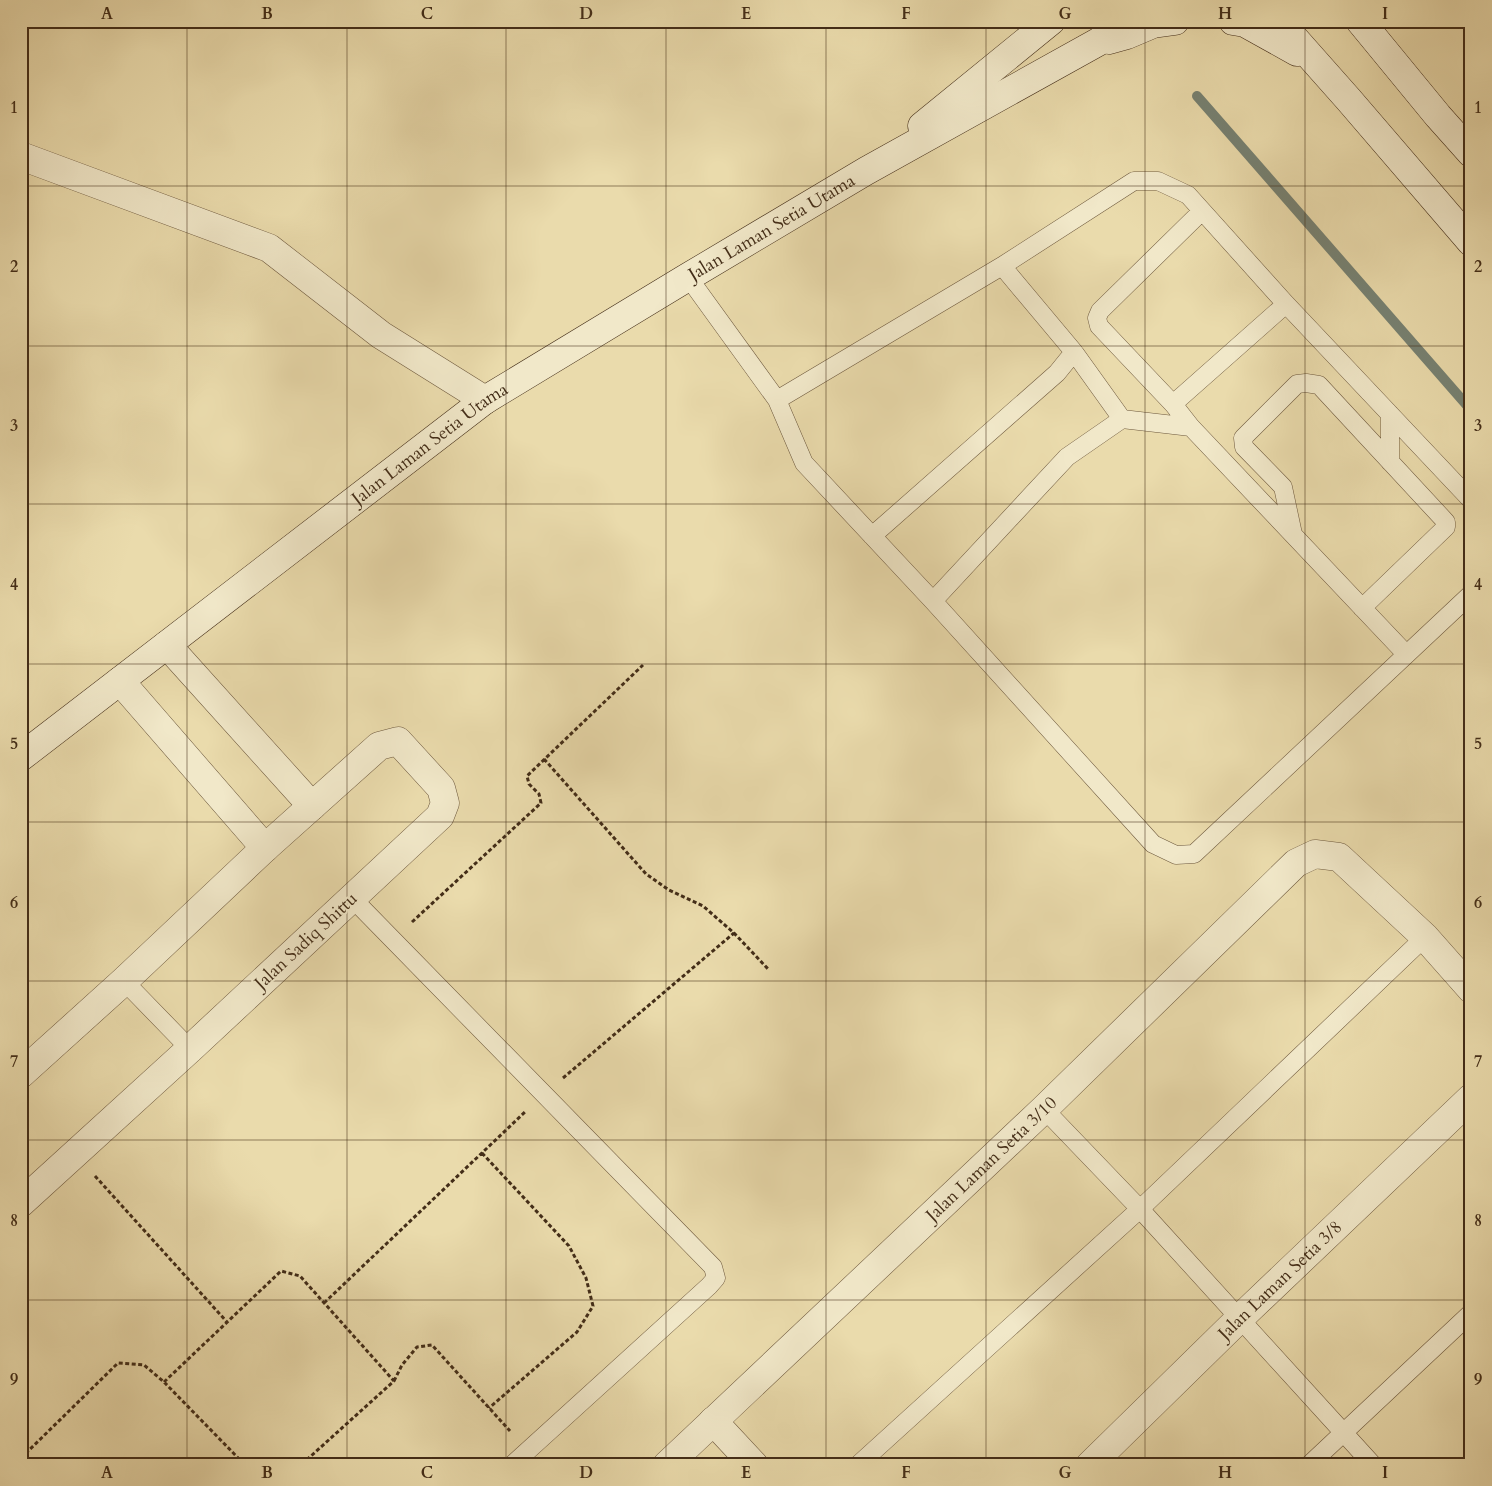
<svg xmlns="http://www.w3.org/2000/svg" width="1492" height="1486" viewBox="0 0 1492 1486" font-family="Cardo,serif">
<rect width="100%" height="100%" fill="#eadbac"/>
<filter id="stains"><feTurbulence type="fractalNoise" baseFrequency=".004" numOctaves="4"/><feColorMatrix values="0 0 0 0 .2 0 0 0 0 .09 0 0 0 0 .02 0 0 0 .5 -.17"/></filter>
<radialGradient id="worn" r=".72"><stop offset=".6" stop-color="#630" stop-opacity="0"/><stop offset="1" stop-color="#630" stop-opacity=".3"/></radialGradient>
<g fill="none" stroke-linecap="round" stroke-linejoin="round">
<!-- stream -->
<path stroke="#778273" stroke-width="10" d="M1197,96L1471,410"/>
<!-- lane casing -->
<g stroke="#6d583d" stroke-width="19">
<path id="lane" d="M1002,266L1074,352L1122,419
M688,277L777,400L804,463L933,601L1153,844L1176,855L1194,854L1471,594
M777,400L1002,266L1134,181H1158L1188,195L1286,304L1471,500
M1173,404L1286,304
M1390,414V462
M1191,427L1173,404L1099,326L1097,318L1100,311L1202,211
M1293,534L1283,487L1244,447L1243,438L1297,384L1306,383L1319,385L1446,522V527L1362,608
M872,536L1057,373L1074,352
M933,601L1067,457L1122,419L1191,427L1406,654
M352,898L713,1267L716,1278L709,1286L512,1465
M124,981L190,1049
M1044,1109L1140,1209L1373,1465
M858,1465L1140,1209L1425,937
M1309,1465L1471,1313"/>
</g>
<!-- street casing -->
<g stroke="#6d583d" stroke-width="29">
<g id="street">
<path d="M21,156L269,248L381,335L485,400"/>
<path d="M167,645L312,806"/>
<path d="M120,681L265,848"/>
<path d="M21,1074L124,981L265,848L379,746L398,741L441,788L445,803L440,816L190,1049L21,1203"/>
<path d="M713,1421L754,1465"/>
<path id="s1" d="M667,1465L1044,1109L1296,863L1315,854L1339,857L1425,937L1471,989"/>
<path id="s2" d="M1090,1465L1240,1318L1471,1098"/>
</g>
</g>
<!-- secondary casing -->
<g stroke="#432d18" stroke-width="29">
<g id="secondary">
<path d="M1233,21L1245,23L1297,52"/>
<path d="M1279,21L1349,100L1471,242"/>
<path d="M1360,21L1438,116L1471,153"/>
<path d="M1109,40L1127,35L1153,24L1175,21"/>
<path d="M922,126L1051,21"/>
<path id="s3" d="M21,757L485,400L688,277L866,171L1098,42L1127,21"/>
</g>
</g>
<!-- path -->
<path stroke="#432d18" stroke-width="3" stroke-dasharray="4 2.5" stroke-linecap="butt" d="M544,759L646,874L669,890L703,906L734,933L769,970
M412,922L541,803L539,794L529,784L527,776L643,665
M563,1078L734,933
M482,1153L569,1246L586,1278L593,1306L577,1332L489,1408
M95,1176L227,1322
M324,1303L525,1112
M394,1381L402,1365L417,1347L432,1345L510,1431
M164,1382L281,1271L300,1276L394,1381L301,1465
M21,1458L118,1363L144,1365L164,1382L245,1465"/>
<!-- lane -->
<use href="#lane" stroke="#f1e8c9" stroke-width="18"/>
<!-- street -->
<use href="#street" stroke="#f1e8c9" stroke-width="28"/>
<!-- secondary -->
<use href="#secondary" stroke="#f1e8c9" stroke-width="28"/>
</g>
<!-- grid -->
<path fill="none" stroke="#432d18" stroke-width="1" stroke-opacity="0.55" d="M187,21V1465M347,21V1465M506,21V1465M666,21V1465M826,21V1465M986,21V1465M1145,21V1465M1305,21V1465M21,186H1471M21,346H1471M21,504H1471M21,664H1471M21,822H1471M21,981H1471M21,1140H1471M21,1300H1471"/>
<g text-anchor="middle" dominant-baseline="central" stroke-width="4" stroke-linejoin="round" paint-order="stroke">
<!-- street labels -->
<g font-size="18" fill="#432d18" stroke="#f1e8c9">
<text stroke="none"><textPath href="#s3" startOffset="920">Jalan Laman Setia Utama</textPath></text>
<text stroke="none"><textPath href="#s3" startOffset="515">Jalan Laman Setia Utama</textPath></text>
<text transform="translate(306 941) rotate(-43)">Jalan Sadiq Shittu</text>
<text stroke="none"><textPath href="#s1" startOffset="446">Jalan Laman Setia 3/10</textPath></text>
<text stroke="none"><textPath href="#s2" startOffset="265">Jalan Laman Setia 3/8</textPath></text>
</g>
</g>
<!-- margin -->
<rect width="1492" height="1486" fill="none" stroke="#eadbac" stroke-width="55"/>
<rect x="28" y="28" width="1436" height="1430" fill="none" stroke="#432d18" stroke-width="2"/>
<g font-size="16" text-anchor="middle" font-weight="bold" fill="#432d18">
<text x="107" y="19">A</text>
<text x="267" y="19">B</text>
<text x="427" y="19">C</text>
<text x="586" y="19">D</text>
<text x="746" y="19">E</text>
<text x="906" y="19">F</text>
<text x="1065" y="19">G</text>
<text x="1225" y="19">H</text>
<text x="1385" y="19">I</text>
<text x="14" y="113">1</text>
<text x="1478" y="113">1</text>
<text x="14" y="272">2</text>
<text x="1478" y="272">2</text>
<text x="14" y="431">3</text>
<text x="1478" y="431">3</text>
<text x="14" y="590">4</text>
<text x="1478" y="590">4</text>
<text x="14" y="749">5</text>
<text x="1478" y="749">5</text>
<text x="14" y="908">6</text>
<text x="1478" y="908">6</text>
<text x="14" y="1067">7</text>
<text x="1478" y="1067">7</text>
<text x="14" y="1226">8</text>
<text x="1478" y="1226">8</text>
<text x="14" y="1385">9</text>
<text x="1478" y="1385">9</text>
<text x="107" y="1478">A</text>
<text x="267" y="1478">B</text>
<text x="427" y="1478">C</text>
<text x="586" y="1478">D</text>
<text x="746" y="1478">E</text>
<text x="906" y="1478">F</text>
<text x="1065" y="1478">G</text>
<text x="1225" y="1478">H</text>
<text x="1385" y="1478">I</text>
</g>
<rect width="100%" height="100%" filter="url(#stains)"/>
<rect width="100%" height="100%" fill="url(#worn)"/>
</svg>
